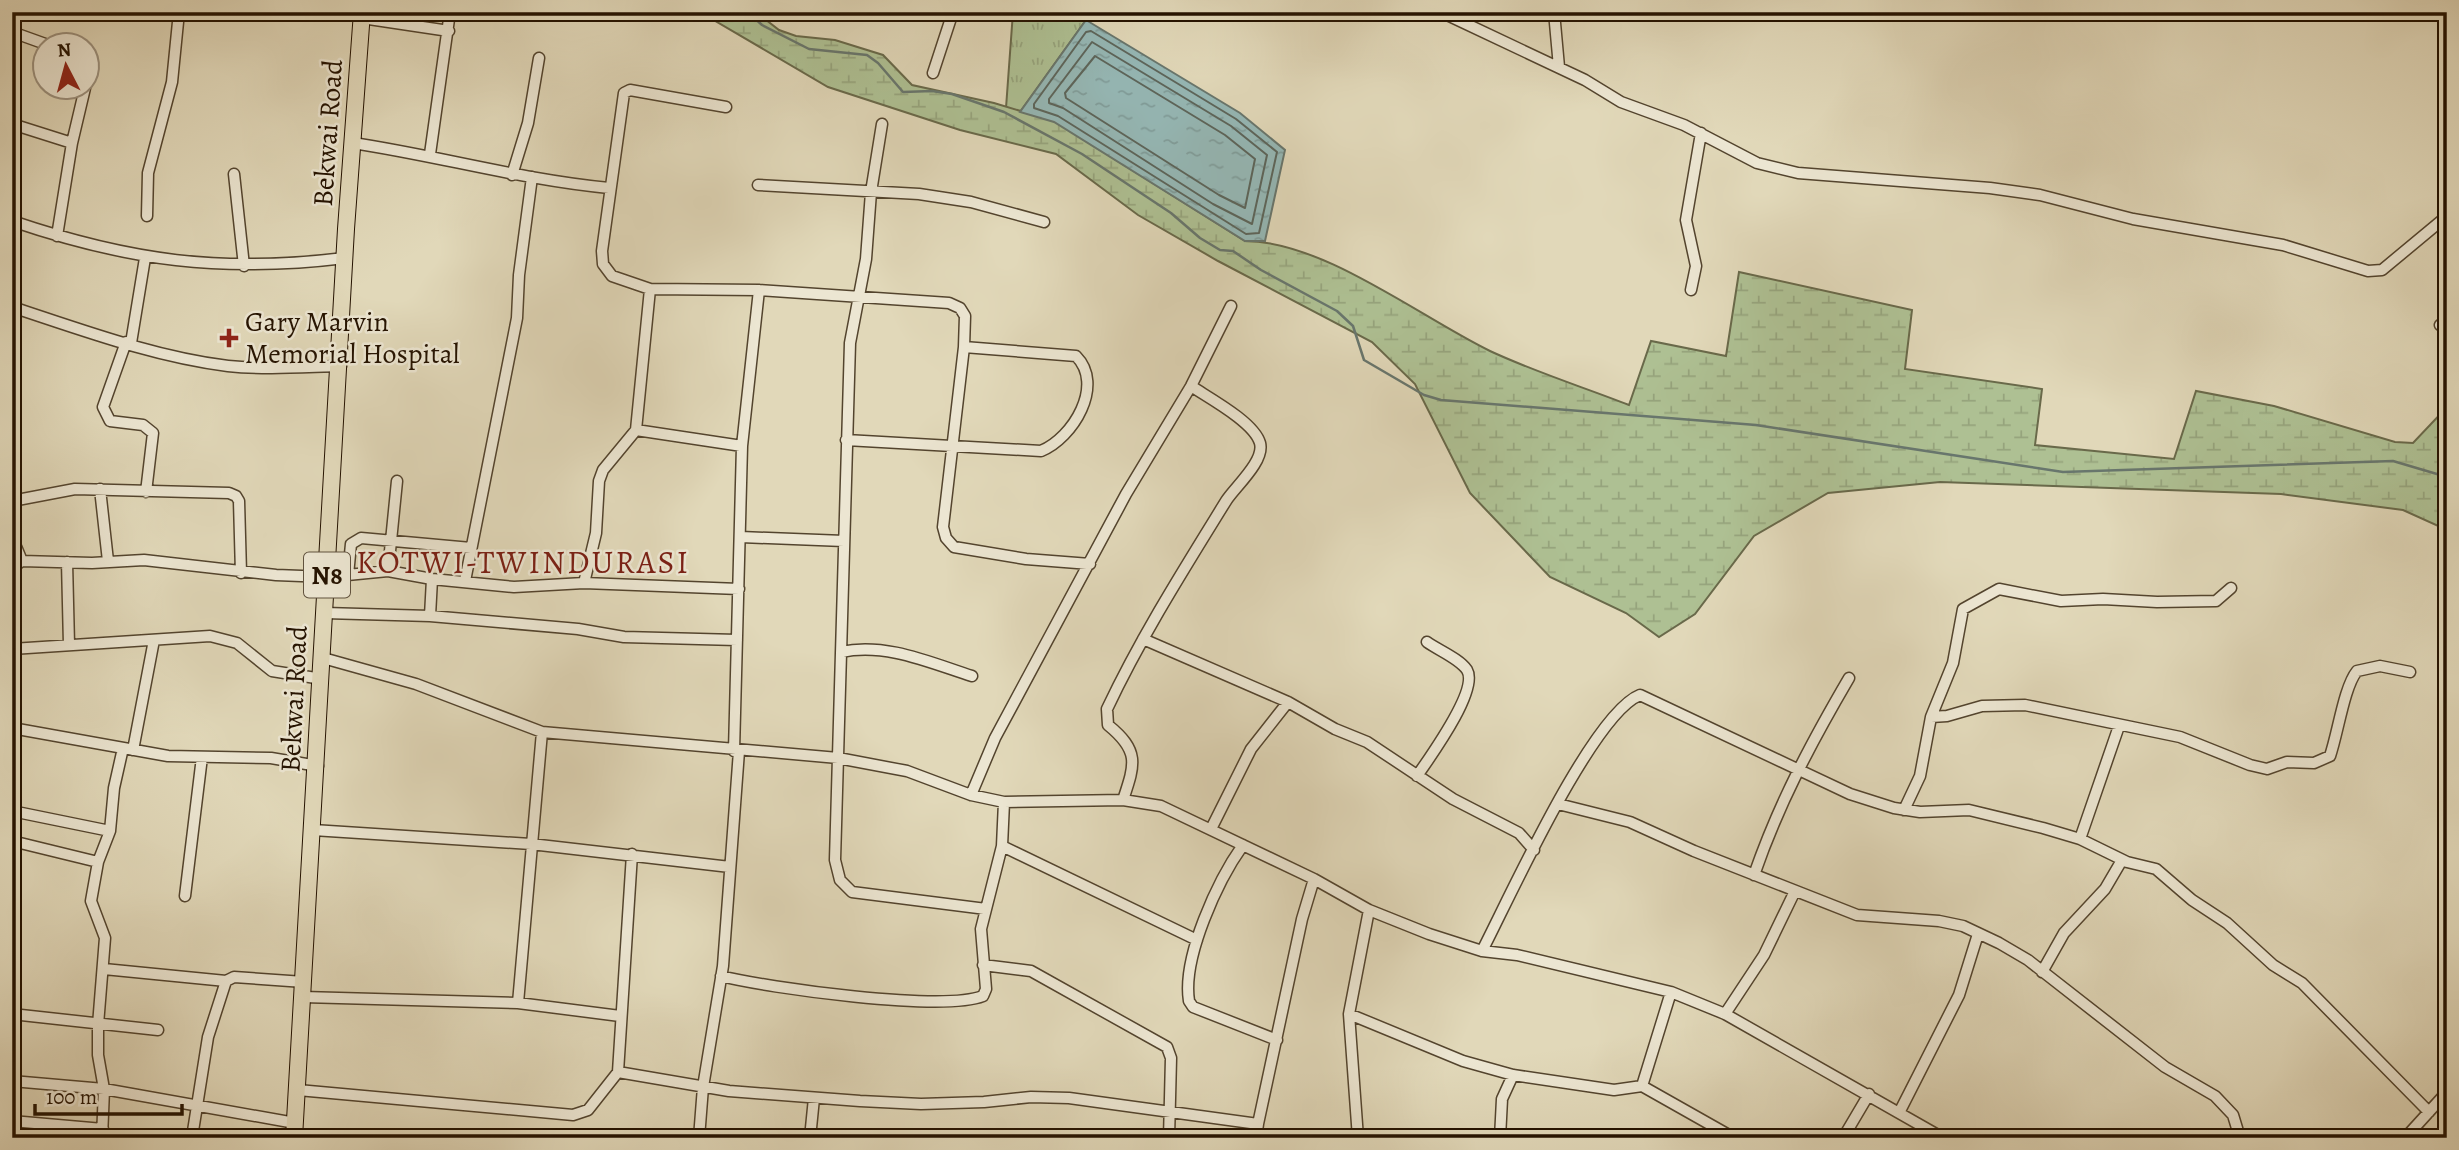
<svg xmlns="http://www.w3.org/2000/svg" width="2459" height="1150" viewBox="0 0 2459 1150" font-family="Alegreya,serif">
<defs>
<pattern id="grass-tufts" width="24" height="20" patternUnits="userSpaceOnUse" patternTransform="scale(1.75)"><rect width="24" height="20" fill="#aec093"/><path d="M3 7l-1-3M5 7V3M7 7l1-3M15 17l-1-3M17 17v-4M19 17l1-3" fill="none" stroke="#96a47d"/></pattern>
<pattern id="wetland-marsh" width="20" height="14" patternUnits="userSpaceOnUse" patternTransform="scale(1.75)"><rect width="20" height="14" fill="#aec093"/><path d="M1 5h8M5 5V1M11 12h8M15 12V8" fill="none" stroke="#96a47d"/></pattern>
<pattern id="water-ripples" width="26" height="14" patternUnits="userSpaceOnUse" patternTransform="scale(1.75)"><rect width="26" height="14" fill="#95b8b6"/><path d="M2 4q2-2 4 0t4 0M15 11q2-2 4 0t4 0" fill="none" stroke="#809d9b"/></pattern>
</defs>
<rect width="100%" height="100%" fill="#e1d8b9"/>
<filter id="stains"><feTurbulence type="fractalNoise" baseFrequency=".00286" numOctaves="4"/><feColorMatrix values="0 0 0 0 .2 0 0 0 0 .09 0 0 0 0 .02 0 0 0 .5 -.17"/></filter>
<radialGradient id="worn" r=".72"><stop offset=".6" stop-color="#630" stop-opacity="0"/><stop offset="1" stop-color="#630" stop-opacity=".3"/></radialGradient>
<!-- grass -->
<path fill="url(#grass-tufts)" stroke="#69694a" stroke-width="2" d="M1013,12H1073L1086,20L1020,112L1006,108Z"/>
<!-- wetland -->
<path fill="url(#wetland-marsh)" stroke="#69694a" stroke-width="2" d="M700,12H756L779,30L796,36L835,40L883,55L912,85L994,103L1054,121L1245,241C1323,241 1420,317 1490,351C1535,372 1583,387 1629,405L1651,341L1726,356L1739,272L1912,310L1905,369L2042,389L2035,445L2174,459L2196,391L2274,406L2395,442L2413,443L2447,407V530L2403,510L2281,494L1940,482L1828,493L1754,536L1695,614L1659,637L1626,613L1550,577L1470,493L1415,384L1372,342L1218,261L1138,215L1056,154L960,130L828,87Z"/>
<!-- water -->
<path fill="url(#water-ripples)" stroke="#68766d" stroke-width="2" d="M1086,20L1240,113L1285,150L1265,241H1245L1054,122L1020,112Z"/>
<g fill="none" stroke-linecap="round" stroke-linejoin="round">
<!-- shore -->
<path stroke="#5c655b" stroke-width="2" d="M1091,31L1236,119L1277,152L1259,233L1246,234L1058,116L1034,108V104L1086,32Z
M1092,42L1231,126L1267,155L1252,224L1213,204L1063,108L1049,103V99Z
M1095,56L1225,135L1255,159L1245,208L1219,195L1066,98L1065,93Z"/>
<!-- stream -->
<path stroke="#68766d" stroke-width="2.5" d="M748,12L762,25L809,49L867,55L878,63L903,92L932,91L952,94L1004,112L1082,154L1171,213L1200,238L1220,250L1233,251L1261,270L1337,311L1353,326L1364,360L1424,395L1441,400L1756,425L2063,472L2393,461L2447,477"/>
<!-- minor casing -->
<g stroke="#53442e" stroke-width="13">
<path id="minor" d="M1441,12L1585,80L1621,102L1684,125L1757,163L1798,173L1990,188L2040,195L2133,219L2283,245L2368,271L2382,270L2447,216
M1554,12L1559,67
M362,18L449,31
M12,32L51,46
M88,62V79
M933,73L953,12
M726,107L630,90L624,93L602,251L603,264L612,276L650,289L759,290L949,303L960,308L965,316L964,347L943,527L946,538L954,547L1026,559L1090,564
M12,124L72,143
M882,124L871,192L866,259L850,343L835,860L840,880L852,892L986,909
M353,143C439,156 523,180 609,188
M430,154L450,12
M234,174L244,266
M512,175L528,123L539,58
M758,185L919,194L971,202L1044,222
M147,216L148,173L172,82L179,12
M12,221C130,261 221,273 345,258
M57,236L72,143L85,88
M1691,290L1696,266L1686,220L1701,133
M12,307C82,330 155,357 228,366C266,370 303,367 341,366
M2440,325L2447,321
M126,342L103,407L110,421L143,425L153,433L146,492
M131,343L145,258
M636,430L742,446
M846,440L1041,451C1073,438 1105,385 1076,356L964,347
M100,489L108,561
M12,501L75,489L229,493L236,496L239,501L241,573
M12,537L22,561
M741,537L844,541
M67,562L69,645
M12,568L22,561L92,563L144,560L276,575L327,577L388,571L432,579L514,587L584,583L739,589
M388,571L397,481
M348,575L351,544L361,538L471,548
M465,581L517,318L519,275L532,177
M584,583L596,533L599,481L603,470L636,430L650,289
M325,613L430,616L578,629L624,637L737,640
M430,616L432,579
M1143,639L1288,702L1335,729L1367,742L1453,799L1519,833L1534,850
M12,649L210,636L237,643L272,671L322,679
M841,652C885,642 931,663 972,676
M323,658L416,684L542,732L838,758L907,771L971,795L1004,802L1123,800L1161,806L1314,879L1369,910L1429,934L1482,951L1517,955L1671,992L1725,1014L1943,1138
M1931,717L1953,663L1963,609L1999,589L2061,601L2103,599L2157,602L2216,601L2231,588
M12,728L168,756L271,758L318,766
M542,732L518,1003L620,1016
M133,750L154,640
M734,751L742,446L759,290
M1417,776C1430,757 1479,690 1467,670C1460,659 1438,650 1427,642
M971,795L995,738L1126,494L1191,386L1231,306
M1123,800C1135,764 1140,751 1108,725L1107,709C1141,637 1184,569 1226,501C1235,487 1265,461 1260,443C1254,422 1209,398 1191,386
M1004,802L1002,846L1197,940
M1558,804L1630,822L1694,851L1857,915L1939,921L1963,926L1999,943L2028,960L2165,1067L2215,1096L2233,1115L2240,1138
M1904,810L1920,776L1931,717L1947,716L1982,706L2025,705L2180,737L2250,765L2267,769L2287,762L2314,763L2330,756C2338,733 2344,687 2357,671L2380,666L2410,672
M12,811L110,831
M1211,829L1251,749L1288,702
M313,830L531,844L730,867
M2080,839L2119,726
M12,841L98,862
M1243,845C1218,880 1182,957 1189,1001L1193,1007L1277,1040
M632,854L618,1072L729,1091L860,1101L921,1104L984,1102L1031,1097L1069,1098L1258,1124L1256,1138
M1754,875C1779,803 1811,743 1849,678
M185,896L202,757
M1482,951C1509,899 1592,714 1640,695L1850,794L1894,808L1920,812L1969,810L2043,828L2080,839L2127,862L2156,869L2192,900L2227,923L2273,965L2302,983L2429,1112
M983,965L1031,971L1167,1047L1171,1058L1169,1138
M104,969L226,981
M2042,972L2064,933L2105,889L2122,860
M721,976C768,988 942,1012 983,996L986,989L981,929L1002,846
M303,997L518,1003
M12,1014L158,1030
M1349,1014L1463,1061L1513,1075L1614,1090L1642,1086L1727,1134
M1725,1014L1764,955L1795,891
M12,1081L104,1089L295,1123
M1642,1086L1671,992
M298,1090L573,1115L588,1110L618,1072
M1900,1111L1959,995L1978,934
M12,1121L103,1129
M1258,1124L1302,919L1314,879
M2406,1137L2447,1092
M102,1138L104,1089L98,1055V1025L105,938L91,901L98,862L110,831L114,788L123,748
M189,1138L193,1131L208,1037L226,981L234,977L304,982
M699,1138L703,1087L723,966L739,751
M810,1138L814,1098
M1358,1138L1349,1014L1369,910
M1500,1138L1502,1099L1513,1075
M1843,1138L1869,1094"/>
</g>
<!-- highway casing -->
<g stroke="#241200" stroke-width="18">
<path id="highway" d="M294,1138L346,229L362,12"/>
</g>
<!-- minor -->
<use href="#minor" stroke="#ece6d2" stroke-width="10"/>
<!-- highway -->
<use href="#highway" stroke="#e1d8b9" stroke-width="16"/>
</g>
<!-- markers -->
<path fill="#8f2418" stroke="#ece6d2" stroke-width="2.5" d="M225.5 327.5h7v7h7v7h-7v7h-7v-7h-7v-7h7z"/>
<g text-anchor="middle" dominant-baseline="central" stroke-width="5" stroke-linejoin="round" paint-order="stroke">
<!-- shield labels -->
<rect fill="#ece6d2" stroke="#60523f" stroke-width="2" x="304" y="552.5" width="46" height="45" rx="5"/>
<g font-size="26" font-weight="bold" fill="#241200">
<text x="327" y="575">N8</text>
</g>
<!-- street labels -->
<g font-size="28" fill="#241200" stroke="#ece6d2">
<text transform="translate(328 133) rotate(-86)">Bekwai Road</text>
<text transform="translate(294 699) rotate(-87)">Bekwai Road</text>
</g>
<!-- poi labels -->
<g font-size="28" fill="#241200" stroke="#ece6d2" text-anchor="start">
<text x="245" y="322">Gary Marvin<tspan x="245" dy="32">Memorial Hospital</tspan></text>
</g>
<!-- quarter labels -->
<g font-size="32" letter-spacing="2" fill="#7a1f14" stroke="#ece6d2">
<text x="523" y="562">KOTWI-TWINDURASI</text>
</g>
</g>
<!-- margin -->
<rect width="2459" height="1150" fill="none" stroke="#e1d8b9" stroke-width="42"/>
<rect x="14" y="14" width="2431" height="1122" fill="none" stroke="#241200" stroke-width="3.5"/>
<rect x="21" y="21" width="2417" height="1108" fill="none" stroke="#241200" stroke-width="2"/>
<!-- north arrow -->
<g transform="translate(66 66) rotate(354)"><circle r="33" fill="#ece6d2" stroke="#9c917e" stroke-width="2"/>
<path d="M0-5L12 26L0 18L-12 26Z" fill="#8f2418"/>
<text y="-10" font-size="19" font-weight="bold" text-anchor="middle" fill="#241200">N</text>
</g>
<!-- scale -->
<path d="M35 1104v10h147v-10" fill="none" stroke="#241200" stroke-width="3.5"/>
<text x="46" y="1104" font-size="21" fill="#241200" stroke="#ece6d2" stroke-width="5" paint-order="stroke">100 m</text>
<rect width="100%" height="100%" filter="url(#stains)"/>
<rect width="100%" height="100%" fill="url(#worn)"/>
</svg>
